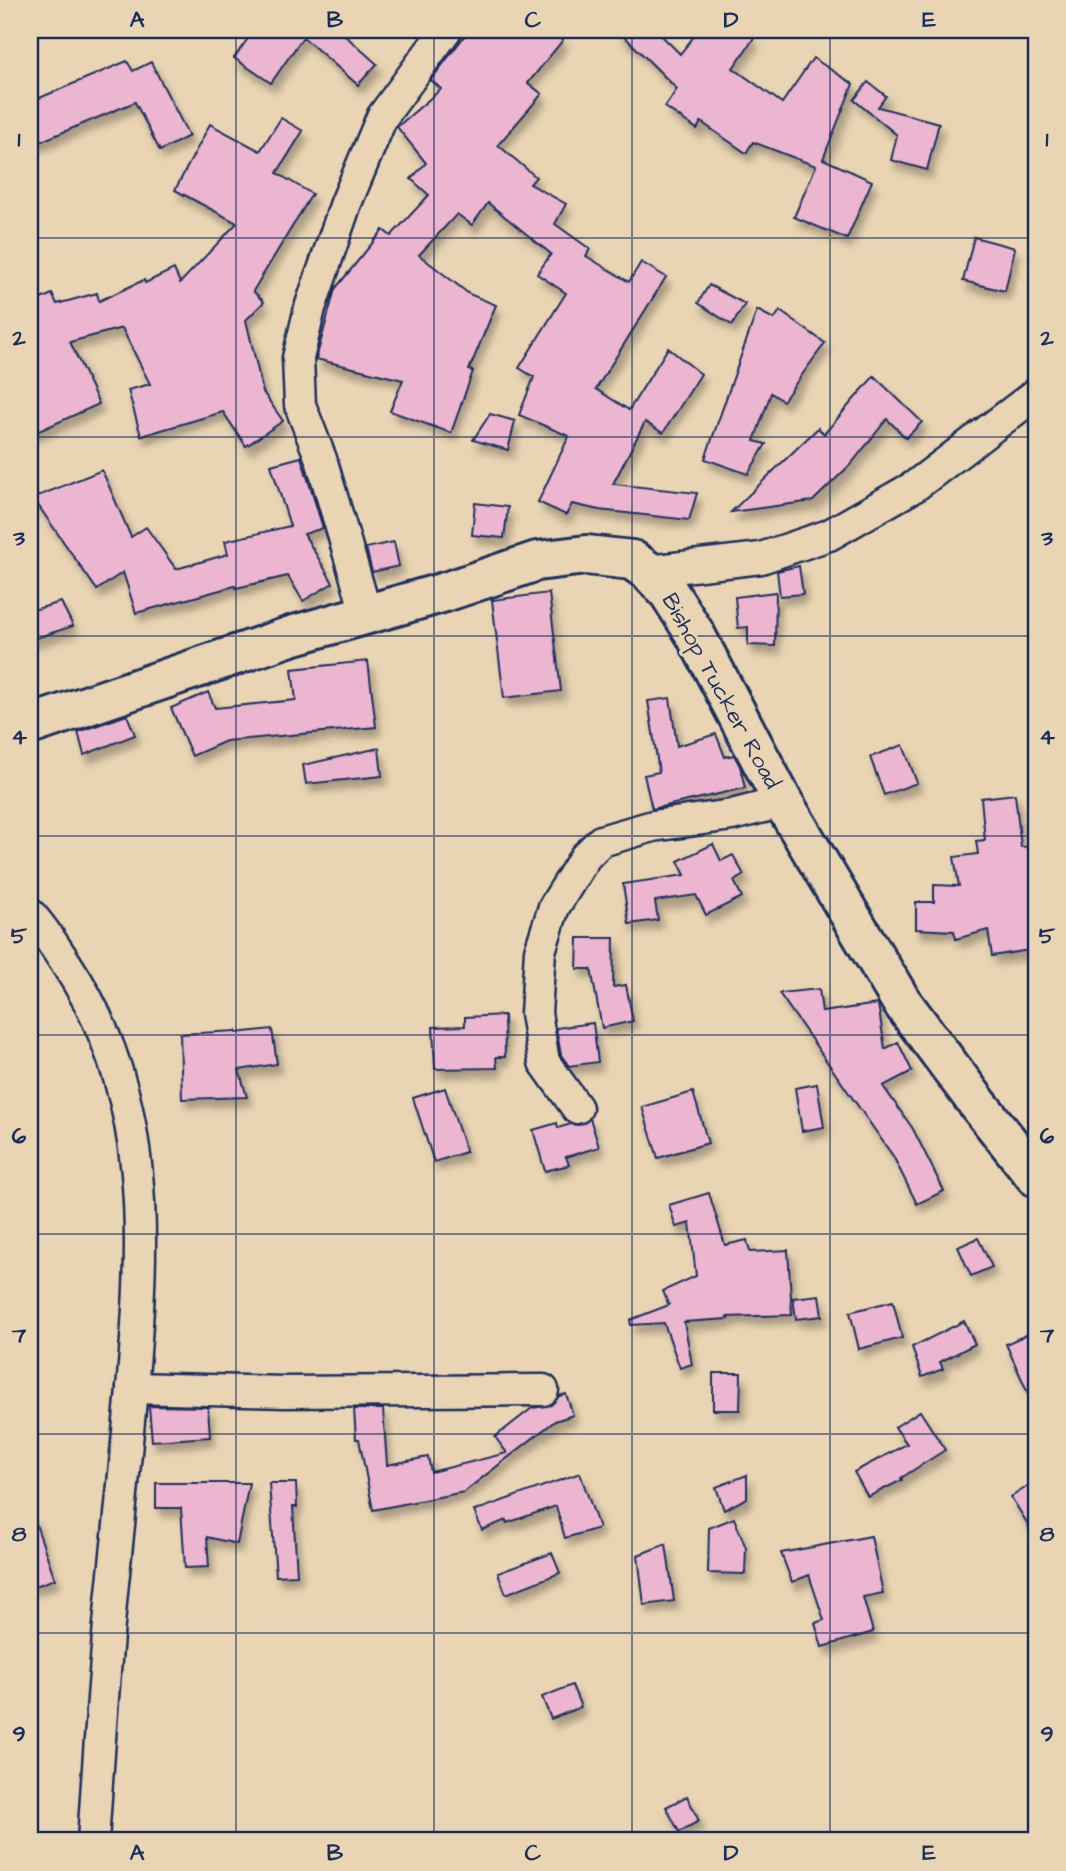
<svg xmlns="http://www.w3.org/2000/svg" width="1066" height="1871" font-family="'Architects Daughter',sans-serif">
  <defs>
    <filter id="shadow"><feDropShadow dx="4.5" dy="8" stdDeviation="3.5" flood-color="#0004"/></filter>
  </defs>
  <rect width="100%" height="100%" fill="#e9d5b3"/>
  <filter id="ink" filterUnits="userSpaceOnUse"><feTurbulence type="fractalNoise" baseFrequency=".0143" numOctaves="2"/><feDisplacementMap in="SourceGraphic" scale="14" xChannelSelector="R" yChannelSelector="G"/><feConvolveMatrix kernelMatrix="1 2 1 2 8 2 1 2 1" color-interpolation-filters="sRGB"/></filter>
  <g filter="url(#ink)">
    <g fill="#ecb6d0" stroke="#1b2f5e" stroke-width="2" filter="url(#shadow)">
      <path d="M 254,30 L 339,30 L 377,64 L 358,85 L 303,37 L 271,83 L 234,58 Z"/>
      <path d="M 469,30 L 551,30 L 563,40 L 528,83 L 542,94 L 498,145 L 536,177 L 530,184 L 566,204 L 555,224 L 590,249 L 586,256 L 629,282 L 641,262 L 666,277 L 596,389 L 629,410 L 668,348 L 701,374 L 663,433 L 645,422 L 613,484 L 697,493 L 689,520 L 599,510 L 572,504 L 566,515 L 538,502 L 569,436 L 519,415 L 534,377 L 519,368 L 566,293 L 537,274 L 551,254 L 488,203 L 472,225 L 457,214 L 419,255 L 469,294 L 496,305 L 469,370 L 473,371 L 451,433 L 390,411 L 403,380 L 316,359 L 335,289 L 383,230 L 391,236 L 429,195 L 411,179 L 426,163 L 397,127 L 441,89 L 431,80 Z"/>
      <path d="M 618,30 L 656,30 L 680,54 L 699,30 L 742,30 L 754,38 L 733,68 L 782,103 L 813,58 L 853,84 L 823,159 L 872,181 L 847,239 L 794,217 L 816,166 L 753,142 L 746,153 L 701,122 L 697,129 L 665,107 L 677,89 Z"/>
      <path d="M 127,61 L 133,71 L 151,62 L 189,136 L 160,151 L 135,102 L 30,146 L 30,102 Z"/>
      <path d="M 868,82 L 886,96 L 878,107 L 939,123 L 927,170 L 891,160 L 897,135 L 854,100 Z"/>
      <path d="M 281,118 L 303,131 L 277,173 L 312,194 L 253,291 L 264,302 L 246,320 L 263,392 L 283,421 L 246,446 L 223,412 L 141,436 L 128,390 L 150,384 L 122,328 L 70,342 L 99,404 L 30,435 L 30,304 L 52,294 L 57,304 L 97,293 L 99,301 L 144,280 L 145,283 L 174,269 L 180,283 L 237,223 L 175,190 L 210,124 L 260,151 Z"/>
      <path d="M 974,237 L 1015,248 L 1005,291 L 963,281 Z"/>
      <path d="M 709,285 L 745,304 L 732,325 L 698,303 Z"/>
      <path d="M 757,310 L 774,319 L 780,311 L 825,343 L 783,401 L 771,393 L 754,441 L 766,444 L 748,474 L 705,459 Z"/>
      <path d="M 874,376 L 922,422 L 906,438 L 887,419 L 852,463 L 813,501 L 731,512 L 818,428 L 824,434 Z"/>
      <path d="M 490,414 L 515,421 L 508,450 L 473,440 Z"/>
      <path d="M 301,457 L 323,528 L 304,534 L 333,583 L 303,601 L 288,576 L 236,588 L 235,586 L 136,613 L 123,572 L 97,590 L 33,498 L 102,470 L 131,537 L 146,527 L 176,569 L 228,554 L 225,541 L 290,526 L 271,465 Z"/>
      <path d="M 475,503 L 508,507 L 504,538 L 472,535 Z"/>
      <path d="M 394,542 L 399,566 L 372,572 L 366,548 Z"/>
      <path d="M 799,566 L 803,594 L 780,596 L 777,571 Z"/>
      <path d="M 776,592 L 775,646 L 748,645 L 748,627 L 738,628 L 735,597 Z"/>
      <path d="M 549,593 L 561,691 L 504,698 L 492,600 Z"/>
      <path d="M 61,602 L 73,626 L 30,640 L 30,611 Z"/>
      <path d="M 368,661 L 376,727 L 226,741 L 192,756 L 171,708 L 208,692 L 215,708 L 296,700 L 292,669 Z"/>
      <path d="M 670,698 L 677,746 L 716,734 L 725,757 L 734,755 L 740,766 L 745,788 L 652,809 L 644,775 L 659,772 L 648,701 Z"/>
      <path d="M 127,715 L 135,735 L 84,755 L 78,732 Z"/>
      <path d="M 903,745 L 917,783 L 884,795 L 870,757 Z"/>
      <path d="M 379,748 L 382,776 L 306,784 L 303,765 Z"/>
      <path d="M 1015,794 L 1021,847 L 1036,846 L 1036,949 L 992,956 L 988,930 L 956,939 L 954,931 L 916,929 L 916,902 L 934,902 L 934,885 L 959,886 L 954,857 L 978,854 L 976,841 L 985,840 L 981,798 Z"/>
      <path d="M 713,844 L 721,861 L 733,855 L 744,875 L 734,881 L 742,897 L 706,915 L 696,895 L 655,901 L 658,920 L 629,924 L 623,884 L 685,875 L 678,861 Z"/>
      <path d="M 578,938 L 614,938 L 613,987 L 626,985 L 633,1021 L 602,1028 L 591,969 L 577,969 Z"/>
      <path d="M 819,989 L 822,1012 L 878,1004 L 885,1049 L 898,1042 L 912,1071 L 883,1086 L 913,1129 L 944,1191 L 917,1204 L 893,1156 L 779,993 Z"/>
      <path d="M 504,1015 L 505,1057 L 496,1057 L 497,1068 L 435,1069 L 433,1027 L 465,1026 L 465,1017 Z"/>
      <path d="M 593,1023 L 598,1062 L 569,1066 L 561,1055 L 556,1028 Z"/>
      <path d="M 272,1029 L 277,1064 L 239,1070 L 247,1097 L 182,1099 L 180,1034 L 236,1031 L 236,1033 Z"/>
      <path d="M 817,1084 L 824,1127 L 802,1131 L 795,1088 Z"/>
      <path d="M 445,1088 L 466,1152 L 434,1162 L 413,1098 Z"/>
      <path d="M 693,1092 L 708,1143 L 658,1158 L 642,1107 Z"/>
      <path d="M 590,1118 L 599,1147 L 566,1157 L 569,1165 L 545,1171 L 533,1130 L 557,1123 L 558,1128 L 571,1124 L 579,1125 Z"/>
      <path d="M 709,1193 L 725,1245 L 747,1240 L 750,1252 L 788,1250 L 792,1315 L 727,1317 L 728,1319 L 684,1322 L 692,1364 L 680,1368 L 664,1323 L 631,1325 L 630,1320 L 669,1305 L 663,1291 L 696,1276 L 690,1223 L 676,1227 L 669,1205 Z"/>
      <path d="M 978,1238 L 992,1267 L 971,1276 L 958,1247 Z"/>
      <path d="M 819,1295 L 822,1316 L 796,1319 L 793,1298 Z"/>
      <path d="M 893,1301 L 902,1338 L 859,1349 L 850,1312 Z"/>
      <path d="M 964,1321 L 975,1344 L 940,1362 L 943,1369 L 922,1377 L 912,1347 Z"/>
      <path d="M 1036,1330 L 1036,1411 L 1006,1344 Z"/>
      <path d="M 713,1373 L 741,1373 L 740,1410 L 713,1410 Z"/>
      <path d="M 566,1394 L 573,1415 L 555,1421 L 464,1492 L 373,1510 L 359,1439 L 356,1439 L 354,1409 L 383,1409 L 387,1465 L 428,1457 L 431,1472 L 507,1453 L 495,1437 L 532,1408 L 551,1405 L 559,1396 Z"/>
      <path d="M 149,1406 L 208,1407 L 210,1437 L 152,1441 Z"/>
      <path d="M 920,1411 L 945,1450 L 901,1478 L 902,1480 L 868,1497 L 854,1472 L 907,1444 L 895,1427 Z"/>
      <path d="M 580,1473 L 599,1528 L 565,1538 L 556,1506 L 507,1523 L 506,1520 L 482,1530 L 474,1511 Z"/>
      <path d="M 747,1475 L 747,1498 L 724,1510 L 716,1487 Z"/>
      <path d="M 1036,1481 L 1036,1537 L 1011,1497 Z"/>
      <path d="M 156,1483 L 249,1483 L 237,1544 L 207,1537 L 209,1567 L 185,1568 L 181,1508 L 156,1508 Z"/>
      <path d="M 269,1483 L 296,1483 L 297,1507 L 293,1507 L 297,1575 L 276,1576 Z"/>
      <path d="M 33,1516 L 55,1579 L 30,1588 L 30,1517 Z"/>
      <path d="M 734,1518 L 746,1548 L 745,1574 L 708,1573 L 709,1528 Z"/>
      <path d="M 871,1536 L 883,1593 L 863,1597 L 873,1632 L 822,1647 L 815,1623 L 824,1620 L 809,1575 L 792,1582 L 781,1553 Z"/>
      <path d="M 666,1544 L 674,1601 L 644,1605 L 638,1555 Z"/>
      <path d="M 552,1553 L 560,1573 L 506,1594 L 498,1573 Z"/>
      <path d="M 572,1685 L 581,1707 L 551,1719 L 542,1697 Z"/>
      <path d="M 687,1796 L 699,1821 L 679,1832 L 666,1807 Z"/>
    </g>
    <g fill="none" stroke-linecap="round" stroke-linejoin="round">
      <defs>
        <g id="minor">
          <path d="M 648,571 L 761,558 L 829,535 L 915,486 L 1036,394"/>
          <path d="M 367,616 L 321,459 L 300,405 L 298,358 L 310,308 L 346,203 L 382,117 L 446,30"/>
          <path d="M 30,914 C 44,929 55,947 67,965 C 153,1095 145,1240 132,1389 C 126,1454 120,1518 113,1583 C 104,1669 99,1755 93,1841"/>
          <path d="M 577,1108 L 544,1062 L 536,1013 L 540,951 L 554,907 L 585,857 L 601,841 L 653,826 L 732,815 L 783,802"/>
          <path d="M 132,1388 L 285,1392 L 543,1390"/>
        </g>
        <path id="secondary" d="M 30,725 L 291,636 L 445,592 L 537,561 L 586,555 L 632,560 L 648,571 L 669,593 L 695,634 L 783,802 L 901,1001 L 978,1104 L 1036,1177"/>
      </defs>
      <use href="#minor" stroke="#1b2f5e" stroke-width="35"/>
      <use href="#secondary" stroke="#1b2f5e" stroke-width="44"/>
      <use href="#minor" stroke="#e9d5b3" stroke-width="30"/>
      <use href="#secondary" stroke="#e9d5b3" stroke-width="38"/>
    </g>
  </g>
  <path fill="none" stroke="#1b2f5e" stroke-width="2" stroke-opacity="0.55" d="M 236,30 L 236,1841M 434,30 L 434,1841M 632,30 L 632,1841M 830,30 L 830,1841M 30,238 L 1036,238M 30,437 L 1036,437M 30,636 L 1036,636M 30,836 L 1036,836M 30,1035 L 1036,1035M 30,1234 L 1036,1234M 30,1434 L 1036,1434M 30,1633 L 1036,1633"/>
  <g text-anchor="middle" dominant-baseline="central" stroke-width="6" stroke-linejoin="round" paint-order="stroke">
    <g font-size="23" fill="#1b2f5e" stroke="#e9d5b3">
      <text transform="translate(721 691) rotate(61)">Bishop Tucker Road</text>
    </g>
  </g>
  <rect width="1066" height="1871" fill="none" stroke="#e9d5b3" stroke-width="77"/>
  <rect x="38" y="38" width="990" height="1794" fill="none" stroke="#1b2f5e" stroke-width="2.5"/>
  <g font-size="23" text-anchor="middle" font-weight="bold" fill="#1b2f5e">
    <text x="137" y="27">A</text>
    <text x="335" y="27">B</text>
    <text x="533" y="27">C</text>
    <text x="731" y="27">D</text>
    <text x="929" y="27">E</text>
    <text x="19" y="146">1</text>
    <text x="1047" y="146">1</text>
    <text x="19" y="345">2</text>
    <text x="1047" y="345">2</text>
    <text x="19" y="545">3</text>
    <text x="1047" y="545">3</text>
    <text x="19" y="744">4</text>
    <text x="1047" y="744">4</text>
    <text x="19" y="943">5</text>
    <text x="1047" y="943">5</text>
    <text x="19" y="1143">6</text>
    <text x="1047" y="1143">6</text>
    <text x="19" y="1342">7</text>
    <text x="1047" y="1342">7</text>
    <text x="19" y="1541">8</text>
    <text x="1047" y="1541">8</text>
    <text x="19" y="1741">9</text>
    <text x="1047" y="1741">9</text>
    <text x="137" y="1860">A</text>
    <text x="335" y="1860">B</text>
    <text x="533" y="1860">C</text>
    <text x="731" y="1860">D</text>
    <text x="929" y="1860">E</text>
  </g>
</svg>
